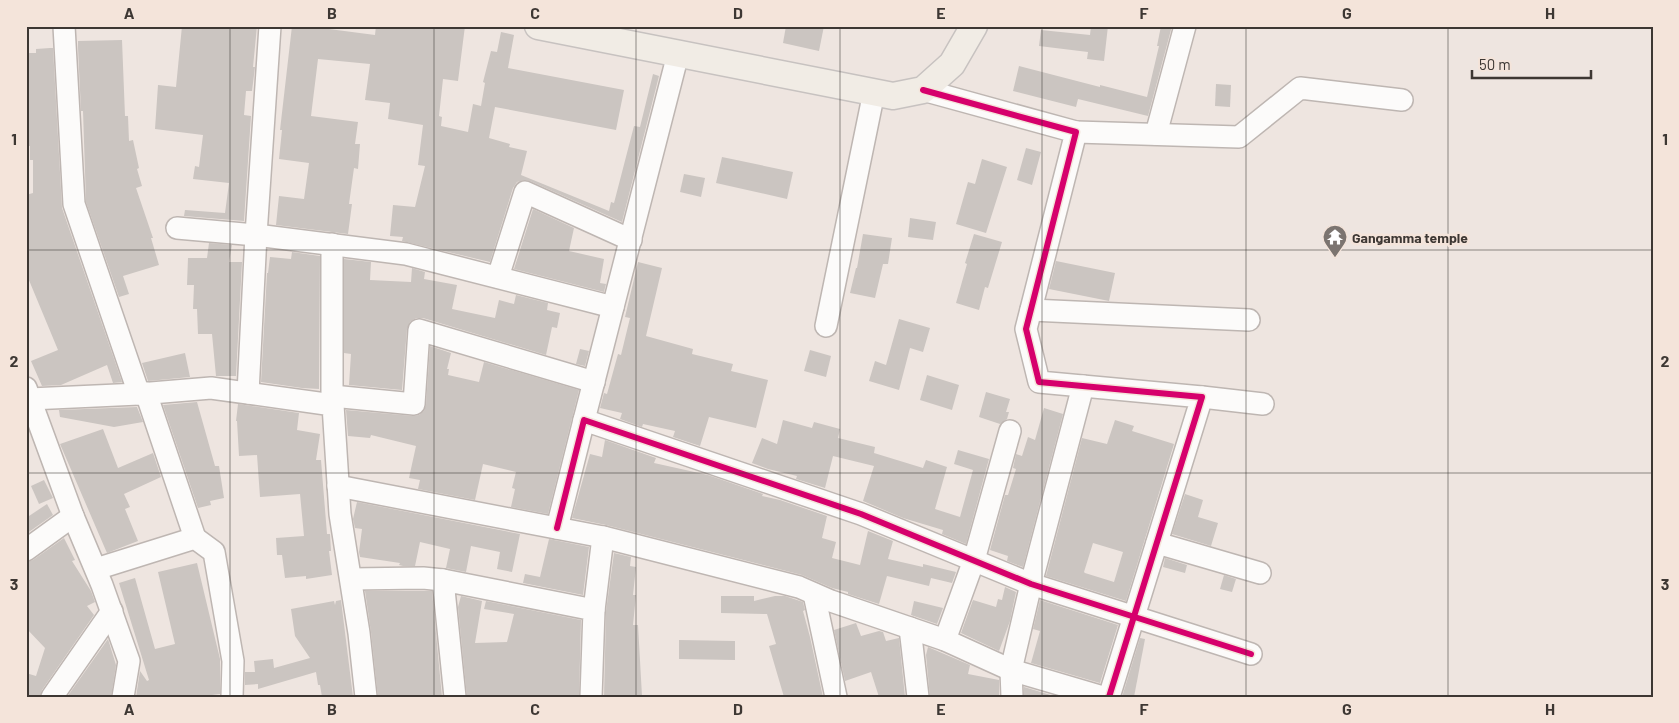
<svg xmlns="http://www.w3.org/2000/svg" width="1679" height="723" font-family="Barlow,sans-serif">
  <rect width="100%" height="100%" fill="#eee5e0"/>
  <g fill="#cbc5c1" fill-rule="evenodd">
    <path d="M 182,26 L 218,29 L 218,26 L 257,26 L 253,67 L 255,67 L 252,91 L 246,91 L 244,115 L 251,116 L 244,221 L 184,216 L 185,210 L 225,213 L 229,183 L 193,179 L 195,166 L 199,167 L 203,135 L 155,129 L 158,85 L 176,87 Z"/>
    <path d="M 292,26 L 306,26 L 375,35 L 376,26 L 465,26 L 458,81 L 443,79 L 439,116 L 442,117 L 441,126 L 468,132 L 473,104 L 481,106 L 485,83 L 483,82 L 491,51 L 497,52 L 501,32 L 514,35 L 508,68 L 624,90 L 616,130 L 495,107 L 489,138 L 510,144 L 509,147 L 527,151 L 521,175 L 609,211 L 611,202 L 614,203 L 634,126 L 640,127 L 653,74 L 659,76 L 622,222 L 530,181 L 524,180 L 517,182 L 513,188 L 490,262 L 402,241 L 403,237 L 390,236 L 393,205 L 415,207 L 425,166 L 418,165 L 423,125 L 388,119 L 390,103 L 365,100 L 370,64 L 318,59 L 311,116 L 358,122 L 355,144 L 360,144 L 358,169 L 354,168 L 349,204 L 352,204 L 348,234 L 276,225 L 279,196 L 304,199 L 309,163 L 279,159 L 282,130 L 280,130 Z"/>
    <path d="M 786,26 L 824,26 L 819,51 L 783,43 Z"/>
    <path d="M 1091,26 L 1108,26 L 1104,61 L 1087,59 L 1088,52 L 1039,46 L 1041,30 L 1090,35 Z"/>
    <path d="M 1161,26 L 1172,26 L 1148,116 L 1078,99 L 1076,107 L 1013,91 L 1019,66 L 1100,87 L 1100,85 L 1147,97 L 1159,46 L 1157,46 Z"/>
    <path d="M 122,40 L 125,116 L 128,116 L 129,141 L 133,140 L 139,168 L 137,169 L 142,186 L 136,188 L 153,238 L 151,238 L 159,265 L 123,276 L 129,294 L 119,297 L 86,202 L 83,111 L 81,111 L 78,48 L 78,41 Z"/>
    <path d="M 50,48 L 53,48 L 62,208 L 122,382 L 113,383 L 107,365 L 61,385 L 42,386 L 31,361 L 58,350 L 26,273 L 26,195 L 33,193 L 33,160 L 30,160 L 30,146 L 26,146 L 28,110 L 26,110 L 26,53 L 36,53 L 36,49 Z"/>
    <path d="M 1216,84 L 1231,85 L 1230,107 L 1215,106 Z"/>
    <path d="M 1026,148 L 1041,152 L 1032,185 L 1017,180 Z"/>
    <path d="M 722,157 L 793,172 L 787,199 L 716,183 Z"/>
    <path d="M 982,159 L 1007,167 L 986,233 L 956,224 L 968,182 L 975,184 Z"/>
    <path d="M 684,174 L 705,178 L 701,197 L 680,192 Z"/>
    <path d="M 533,209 L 574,228 L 569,251 L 604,259 L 600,283 L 606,284 L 604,292 L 514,269 Z"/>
    <path d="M 910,218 L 936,222 L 933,240 L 908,237 Z"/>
    <path d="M 863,234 L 892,238 L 888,264 L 883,264 L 875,298 L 850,293 L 856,268 L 857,268 Z"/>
    <path d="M 974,234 L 1002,242 L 988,288 L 985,287 L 979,310 L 956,303 L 967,264 L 965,263 Z"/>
    <path d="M 209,243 L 232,245 L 229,262 L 242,262 L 236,376 L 216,376 L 212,334 L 198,334 L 197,309 L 193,309 L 194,285 L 187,285 L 188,258 L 207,258 Z"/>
    <path d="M 292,252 L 320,256 L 319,389 L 302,388 L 261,382 L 267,273 L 268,273 L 270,257 L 291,259 Z"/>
    <path d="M 344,259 L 371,262 L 370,280 L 411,282 L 412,268 L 425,272 L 424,279 L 457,285 L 452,309 L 495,318 L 499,300 L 514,304 L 516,295 L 548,303 L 547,310 L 560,313 L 557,328 L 552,327 L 546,355 L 423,318 L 416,318 L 410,322 L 407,329 L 402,390 L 349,385 L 351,354 L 344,353 Z"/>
    <path d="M 1056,261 L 1115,273 L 1109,301 L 1049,289 Z"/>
    <path d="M 638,262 L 662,268 L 646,336 L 693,349 L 692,354 L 733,364 L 731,371 L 768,380 L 756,428 L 709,417 L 700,446 L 673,437 L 675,431 L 643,424 L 642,427 L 620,419 L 622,413 L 600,408 L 604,393 L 607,394 L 618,354 L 621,355 L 630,318 L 625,317 Z"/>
    <path d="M 899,319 L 930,328 L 923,352 L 910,348 L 899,390 L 869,381 L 875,361 L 886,365 Z"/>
    <path d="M 430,346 L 451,353 L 447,369 L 449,369 L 448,375 L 479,382 L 484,362 L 579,390 L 548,514 L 511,507 L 515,489 L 512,488 L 516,472 L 483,464 L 475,500 L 418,489 L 420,480 L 409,478 L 416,446 L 371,435 L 370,438 L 348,436 L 346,410 L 413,416 L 419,415 L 424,411 L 426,405 Z"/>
    <path d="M 580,349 L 589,351 L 585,366 L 576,364 Z"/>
    <path d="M 810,350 L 831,356 L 826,377 L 804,371 Z"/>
    <path d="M 185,353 L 190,377 L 148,381 L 142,363 Z"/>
    <path d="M 927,375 L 959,385 L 952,410 L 920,400 Z"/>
    <path d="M 986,392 L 1010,399 L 1006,412 L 1009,412 L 1007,419 L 1000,424 L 979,417 Z"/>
    <path d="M 197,402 L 215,466 L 219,466 L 224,498 L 210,501 L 211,505 L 198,508 L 163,405 Z"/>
    <path d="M 238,404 L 299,413 L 297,430 L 320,434 L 316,460 L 321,460 L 327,534 L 330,534 L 331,551 L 329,551 L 332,575 L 306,579 L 306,576 L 285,578 L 282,555 L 277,555 L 276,538 L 304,536 L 300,494 L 260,497 L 257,455 L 239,456 L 237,421 L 236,421 Z"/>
    <path d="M 137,407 L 143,422 L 114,427 L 60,417 L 59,410 Z"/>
    <path d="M 1044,408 L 1063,414 L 1023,567 L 1007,561 L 1008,556 L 990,550 L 1005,495 L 1008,495 L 1016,469 L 1013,468 L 1016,454 L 1022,456 L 1028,437 L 1035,440 Z"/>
    <path d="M 783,420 L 812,428 L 814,422 L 840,429 L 838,438 L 875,447 L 874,453 L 923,468 L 926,460 L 947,467 L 935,509 L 960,517 L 973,470 L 954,464 L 958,450 L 989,459 L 966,544 L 942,534 L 943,530 L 903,518 L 863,501 L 874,466 L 833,456 L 825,488 L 796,479 L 797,476 L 768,469 L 752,463 L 762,438 L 777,444 Z"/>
    <path d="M 1115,420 L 1134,426 L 1132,431 L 1174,444 L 1126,601 L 1046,576 L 1082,438 L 1107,444 ZM 1093,543 L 1123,552 L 1114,582 L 1085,573 L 1084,572 Z"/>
    <path d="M 103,429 L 118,468 L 153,453 L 161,477 L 124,494 L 130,507 L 125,509 L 138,541 L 107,553 L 60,444 Z"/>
    <path d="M 605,440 L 656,458 L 654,463 L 708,475 L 763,494 L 762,496 L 780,500 L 827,516 L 822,538 L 836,542 L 832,558 L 860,565 L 868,531 L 893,541 L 888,559 L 923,567 L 923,564 L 956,572 L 952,583 L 931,578 L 929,586 L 887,576 L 879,604 L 848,594 L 848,592 L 832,588 L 802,575 L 606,525 L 572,518 L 590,454 L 602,457 Z"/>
    <path d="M 44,480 L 53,498 L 39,504 L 31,486 Z"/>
    <path d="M 1185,494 L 1203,500 L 1198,517 L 1218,523 L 1211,546 L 1172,534 Z"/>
    <path d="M 357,502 L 520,534 L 512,572 L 497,569 L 500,552 L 471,546 L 466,572 L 446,568 L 450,549 L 420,542 L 415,566 L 403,566 L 399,565 L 400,563 L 360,557 L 359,552 L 362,529 L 355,528 L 353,519 Z"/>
    <path d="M 47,504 L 53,515 L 26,534 L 26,518 Z"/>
    <path d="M 64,538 L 75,560 L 72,561 L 91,591 L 95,602 L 87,606 L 94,615 L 42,690 L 40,697 L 26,697 L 26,673 L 36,676 L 45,648 L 26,628 L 26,562 L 33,560 Z"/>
    <path d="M 549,539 L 589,547 L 583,595 L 523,583 L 525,574 L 540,577 Z"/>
    <path d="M 614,553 L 631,557 L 630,566 L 636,567 L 633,595 L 636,595 L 633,625 L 638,625 L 642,696 L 604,697 L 606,611 Z"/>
    <path d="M 1165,558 L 1187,565 L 1185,573 L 1163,567 Z"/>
    <path d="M 197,563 L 220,659 L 220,694 L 196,697 L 136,697 L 140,671 L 147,681 L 149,680 L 119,583 L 135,578 L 155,649 L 175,644 L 158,572 Z"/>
    <path d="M 1224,575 L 1236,579 L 1232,592 L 1220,589 Z"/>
    <path d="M 1005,587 L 1016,592 L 1010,621 L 999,651 L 961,633 L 973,600 L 996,607 L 998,599 L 1002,600 Z"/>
    <path d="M 365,591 L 432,591 L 442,697 L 378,697 L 371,632 Z"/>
    <path d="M 461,596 L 482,601 L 475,643 L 507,642 L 514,614 L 484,609 L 486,601 L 581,620 L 579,697 L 467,697 L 458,607 Z"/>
    <path d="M 721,596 L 754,596 L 754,601 L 775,596 L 785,596 L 803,602 L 805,610 L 803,611 L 810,637 L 823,697 L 784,697 L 769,646 L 776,644 L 767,614 L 721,613 Z"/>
    <path d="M 341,600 L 353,697 L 322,697 L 320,685 L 318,685 L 316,672 L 258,689 L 258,684 L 245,685 L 245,672 L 255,672 L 254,661 L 273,659 L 274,668 L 310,658 L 295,636 L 291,609 L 334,601 L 335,605 L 336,601 Z"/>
    <path d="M 1040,600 L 1118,625 L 1100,683 L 1031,663 L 1040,631 L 1033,629 Z"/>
    <path d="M 914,601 L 943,608 L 937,624 L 911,615 Z"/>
    <path d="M 856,623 L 861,636 L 879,631 L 883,632 L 886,641 L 899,638 L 905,697 L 879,697 L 871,672 L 845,681 L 834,630 Z"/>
    <path d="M 1140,638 L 1145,639 L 1134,697 L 1122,697 Z"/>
    <path d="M 108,639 L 116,665 L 111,697 L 67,697 Z"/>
    <path d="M 679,640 L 735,641 L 735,660 L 679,659 Z"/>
    <path d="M 928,647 L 970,665 L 968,674 L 999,680 L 999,697 L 930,697 L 926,655 Z"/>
    <path d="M 1024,687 L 1054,696 L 1054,697 L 1024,697 Z"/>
  </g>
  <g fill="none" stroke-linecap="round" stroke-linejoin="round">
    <defs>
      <g id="minor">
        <path d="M 64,26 L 74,204 L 139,394"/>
        <path d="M 923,90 L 1076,132 L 1026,329 L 1039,382 L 1202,397 L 1109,697"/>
        <path d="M 1076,132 L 1239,137 L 1300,88 L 1402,100"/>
        <path d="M 1156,134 L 1185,26"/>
        <path d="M 177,228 L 256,235 L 406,254 L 613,307"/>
        <path d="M 332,244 L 332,396"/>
        <path d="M 498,277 L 525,192 L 631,240"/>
        <path d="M 1031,310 L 1249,320"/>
        <path d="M 826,326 L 874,92"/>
        <path d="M 26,388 L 73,516 L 102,585 L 129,661 L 123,697"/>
        <path d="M 146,393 L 195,538"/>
        <path d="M 248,393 L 256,235 L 270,26"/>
        <path d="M 1202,397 L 1263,404"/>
        <path d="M 30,399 L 139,394 L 211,388 L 333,405 L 340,514 L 359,633 L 366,697"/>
        <path d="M 333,405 L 332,396 L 414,404 L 419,330 L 594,382"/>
        <path d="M 584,420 L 678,54"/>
        <path d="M 338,486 L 603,537 L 799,587 L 831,601 L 945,640 L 1011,670 L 1103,697"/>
        <path d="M 557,528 L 584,420 L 861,514 L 1031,584 L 1251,654"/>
        <path d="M 1157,543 L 1260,573"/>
        <path d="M 26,550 L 73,516"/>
        <path d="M 96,569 L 195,538 L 214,552 L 233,661 L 232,697"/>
        <path d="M 351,579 L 423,578 L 443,580"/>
        <path d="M 814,594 L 836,697"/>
        <path d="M 594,610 L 603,537"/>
        <path d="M 910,628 L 918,697"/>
        <path d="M 945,640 L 974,560 L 1010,431"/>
        <path d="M 52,697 L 112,611"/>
        <path d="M 455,697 L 443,580 L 594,610 L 591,697"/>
        <path d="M 1012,697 L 1011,670 L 1031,584 L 1083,386"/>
      </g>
      <path id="major" d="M 538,26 L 893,96 L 923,90 L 952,64 L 974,26"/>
    </defs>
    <use href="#minor" stroke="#beb6b2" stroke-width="24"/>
    <use href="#major" stroke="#c7c2c0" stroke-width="29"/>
    <use href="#minor" stroke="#fcfbfa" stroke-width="21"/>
    <use href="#major" stroke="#f1ece5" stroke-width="26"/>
    <defs>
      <g id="cycleway">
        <path d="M 923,90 L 1076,132 L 1026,329 L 1039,382 L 1202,397 L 1109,697"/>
        <path d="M 557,528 L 584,420 L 861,514 L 1031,584 L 1251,654"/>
      </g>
    </defs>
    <use href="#cycleway" stroke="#f4e4da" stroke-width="9"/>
    <use href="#cycleway" stroke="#d6006c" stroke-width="6"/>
  </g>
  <path fill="none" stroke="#3d3733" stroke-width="1" stroke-opacity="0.55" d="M 230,26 L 230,697M 434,26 L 434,697M 636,26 L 636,697M 840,26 L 840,697M 1042,26 L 1042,697M 1246,26 L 1246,697M 1448,26 L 1448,697M 26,250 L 1653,250M 26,473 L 1653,473"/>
  <defs>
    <symbol id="temple-pin" viewBox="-11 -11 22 30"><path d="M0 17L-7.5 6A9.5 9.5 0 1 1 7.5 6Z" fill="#7b7470" stroke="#f4e4da"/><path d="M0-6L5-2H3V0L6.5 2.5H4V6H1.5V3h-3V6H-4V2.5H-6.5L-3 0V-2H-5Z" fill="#fff"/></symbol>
  </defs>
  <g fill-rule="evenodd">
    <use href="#temple-pin" x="1321" y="223" width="28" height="38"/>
  </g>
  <g text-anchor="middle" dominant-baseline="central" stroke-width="5" stroke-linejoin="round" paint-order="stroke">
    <g font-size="14" font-weight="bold" fill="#3d3733" stroke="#f4e4da" text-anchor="start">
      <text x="1352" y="237">Gangamma temple</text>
    </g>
  </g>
  <rect width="1679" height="723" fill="none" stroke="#f4e4da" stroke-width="55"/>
  <path d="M1472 70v8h119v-8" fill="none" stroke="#3d3733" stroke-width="2.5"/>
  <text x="1479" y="70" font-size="15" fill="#3d3733" stroke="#f4e4da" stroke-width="4" paint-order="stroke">50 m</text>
  <rect x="28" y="28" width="1624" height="668" fill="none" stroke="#3d3733" stroke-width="2"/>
  <g font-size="16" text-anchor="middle" font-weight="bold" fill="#3d3733">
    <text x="129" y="19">A</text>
    <text x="332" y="19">B</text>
    <text x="535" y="19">C</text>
    <text x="738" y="19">D</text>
    <text x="941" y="19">E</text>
    <text x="1144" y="19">F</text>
    <text x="1347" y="19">G</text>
    <text x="1550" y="19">H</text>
    <text x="14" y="145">1</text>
    <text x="1665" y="145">1</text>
    <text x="14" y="367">2</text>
    <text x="1665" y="367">2</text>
    <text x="14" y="590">3</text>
    <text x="1665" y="590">3</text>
    <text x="129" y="715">A</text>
    <text x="332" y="715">B</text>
    <text x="535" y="715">C</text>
    <text x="738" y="715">D</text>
    <text x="941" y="715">E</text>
    <text x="1144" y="715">F</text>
    <text x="1347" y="715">G</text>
    <text x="1550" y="715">H</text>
  </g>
</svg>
